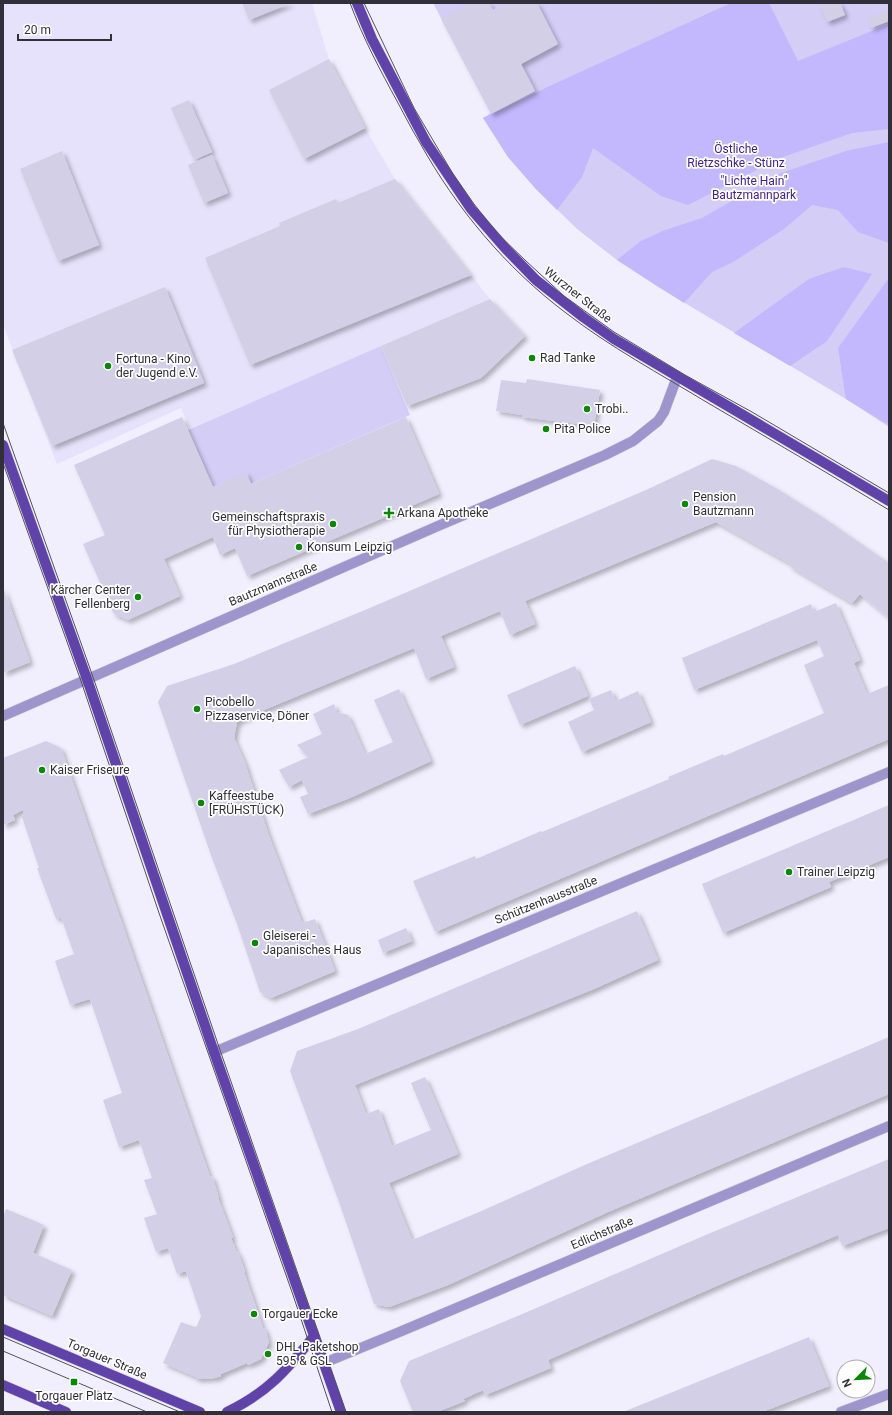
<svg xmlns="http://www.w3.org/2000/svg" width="892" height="1415" font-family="Roboto,sans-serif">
  <defs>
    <filter id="shadow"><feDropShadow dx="3.5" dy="3.5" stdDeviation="2" flood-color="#0004"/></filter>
  </defs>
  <rect width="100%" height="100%" fill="#f1effe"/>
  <path fill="#e6e2fb" d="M 3,3 L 312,3 L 329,59 L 365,128 L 395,179 L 490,299 L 190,429 L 181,408 L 57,464 L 3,325 Z"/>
  <g fill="#d4cdf6">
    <path d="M 433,3 L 889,3 L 889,427 L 846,399 L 658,287 L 617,260 L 577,229 L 535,188 L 508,157 L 483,118 L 491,113 Z"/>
    <path d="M 381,346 L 410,415 L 251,484 L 246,473 L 213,487 L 188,430 Z"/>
  </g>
  <g fill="#c3b7fd">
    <path d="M 731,3 L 769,3 L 798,61 L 889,24 L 889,129 L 852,133 L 780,158 L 688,205 L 661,196 L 593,148 L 582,177 L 557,210 L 535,188 L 508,157 L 483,118 L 554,84 Z"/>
    <path d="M 889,142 L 889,243 L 858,232 L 838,210 L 812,205 L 784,229 L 733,262 L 712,272 L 684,303 L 617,260 L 641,241 L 665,230 L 702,218 L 781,173 L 846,151 Z"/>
    <path d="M 844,267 L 872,274 L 827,341 L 790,366 L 734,333 L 809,279 Z"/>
    <path d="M 889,278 L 889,421 L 887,424 L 846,399 L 838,348 Z"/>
  </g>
  <g fill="#d2cfe7" filter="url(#shadow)">
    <path d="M 242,3 L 291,3 L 249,20 Z"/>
    <path d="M 472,3 L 489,3 L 493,10 L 506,3 L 537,3 L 558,44 L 521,64 L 535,91 L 491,114 L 441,19 Z"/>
    <path d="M 819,3 L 840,3 L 845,15 L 827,22 Z"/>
    <path d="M 889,10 L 889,21 L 871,28 L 868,18 Z"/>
    <path d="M 329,59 L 365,128 L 304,159 L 269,90 Z"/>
    <path d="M 189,100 L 212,152 L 194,160 L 171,108 Z"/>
    <path d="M 62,151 L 99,245 L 58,261 L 20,169 Z"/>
    <path d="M 212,155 L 228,193 L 204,203 L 188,165 Z"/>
    <path d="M 395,179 L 471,275 L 250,365 L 205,258 L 280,226 L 279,223 L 336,199 L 338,203 Z"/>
    <path d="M 165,287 L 204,383 L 52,446 L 12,350 Z"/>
    <path d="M 490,299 L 525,336 L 481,378 L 407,406 L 381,346 Z"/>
    <path d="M 527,379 L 600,390 L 594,426 L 522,417 L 522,415 L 496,411 L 501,380 L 526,383 Z"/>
    <path d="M 182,417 L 213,487 L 246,472 L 251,484 L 406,417 L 439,494 L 247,576 L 235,548 L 220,555 L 213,537 L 164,559 L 180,596 L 128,620 L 114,614 L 83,544 L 105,535 L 74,465 Z"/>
    <path d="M 712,459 L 736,466 L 776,488 L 824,518 L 889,563 L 889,618 L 860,594 L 852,603 L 791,567 L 789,563 L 716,522 L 525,601 L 535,624 L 510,635 L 500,611 L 441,636 L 454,667 L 426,679 L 414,648 L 254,714 L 237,722 L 234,738 L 245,763 L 269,836 L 302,923 L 315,919 L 335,971 L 271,998 L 260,992 L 237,924 L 212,858 L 158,702 L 167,686 L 234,664 L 365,610 L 646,490 Z"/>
    <path d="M 3,587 L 30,662 L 3,673 Z"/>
    <path d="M 836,603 L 860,660 L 854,663 L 867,694 L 889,685 L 889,739 L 435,932 L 413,881 L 475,856 L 476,859 L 541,831 L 542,832 L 669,779 L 668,777 L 723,754 L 724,756 L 824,713 L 804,665 L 824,656 L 817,640 L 694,690 L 682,658 L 811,604 L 814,612 Z"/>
    <path d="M 575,666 L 588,696 L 520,725 L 507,695 Z"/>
    <path d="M 399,689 L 431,761 L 350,798 L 308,814 L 300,797 L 308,794 L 302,780 L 289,787 L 279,770 L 308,757 L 297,745 L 322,734 L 313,714 L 334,704 L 337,712 L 348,715 L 365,754 L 393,742 L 374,700 Z"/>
    <path d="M 611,690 L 616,701 L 638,691 L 651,722 L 582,752 L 568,722 L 594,710 L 589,699 Z"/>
    <path d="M 46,741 L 61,748 L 210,1177 L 212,1176 L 219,1198 L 218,1198 L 233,1238 L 231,1238 L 237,1253 L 238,1252 L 245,1272 L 244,1272 L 263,1328 L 265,1328 L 269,1342 L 261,1359 L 248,1365 L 247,1363 L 221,1374 L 221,1376 L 215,1378 L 196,1379 L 196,1377 L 163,1363 L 181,1322 L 195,1327 L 197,1326 L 201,1316 L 186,1271 L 177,1274 L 168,1248 L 156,1252 L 144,1218 L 157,1214 L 144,1180 L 152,1178 L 139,1140 L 119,1147 L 103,1100 L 122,1093 L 90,999 L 70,1005 L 55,961 L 74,954 L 61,917 L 56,919 L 37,868 L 39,868 L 22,817 L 24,812 L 23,810 L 13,815 L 15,820 L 3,825 L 3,758 Z"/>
    <path d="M 889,805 L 889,857 L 829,882 L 831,887 L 723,933 L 702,884 Z"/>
    <path d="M 637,911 L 658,960 L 594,989 L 355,1085 L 366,1114 L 379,1109 L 392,1146 L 431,1130 L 411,1083 L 425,1077 L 458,1154 L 389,1183 L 412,1240 L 479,1212 L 587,1164 L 889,1037 L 889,1094 L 608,1212 L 448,1285 L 389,1307 L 374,1304 L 339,1202 L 290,1071 L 297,1051 L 358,1029 Z"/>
    <path d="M 406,928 L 412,941 L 383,953 L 378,940 Z"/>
    <path d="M 889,1159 L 889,1228 L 842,1246 L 838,1235 L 728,1281 L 548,1360 L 551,1368 L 485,1395 L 483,1390 L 463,1399 L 465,1401 L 437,1412 L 413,1412 L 400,1381 L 409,1361 L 527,1312 L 708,1234 Z"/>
    <path d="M 6,1209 L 44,1225 L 33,1253 L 72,1270 L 52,1316 L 3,1295 L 3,1217 Z"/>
    <path d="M 809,1337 L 829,1386 L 762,1412 L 623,1412 Z"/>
  </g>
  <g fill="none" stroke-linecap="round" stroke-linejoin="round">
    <defs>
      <g id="minor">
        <path d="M 3,716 L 438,526 L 605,455 L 633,441 L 658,421 L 664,412 L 677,377"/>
        <path d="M 214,1052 L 889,772"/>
        <path d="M 324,1363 L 397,1333 L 889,1126"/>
        <path d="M 841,1412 L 889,1394"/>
      </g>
      <g id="major">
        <path d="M 357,3 L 372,39 L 426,142 L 471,209 L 505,248 L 536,280 L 583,317 L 614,339 L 889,501"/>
        <path d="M 3,445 L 87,679 L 214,1052 L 341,1412"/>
        <path d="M 3,1329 L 200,1412"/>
        <path d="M 3,1385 L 66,1412"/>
        <path d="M 227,1412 C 267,1393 287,1370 314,1336"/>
      </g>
    </defs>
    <use href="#minor" stroke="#ceccdb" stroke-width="11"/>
    <use href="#major" stroke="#ceccdb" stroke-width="11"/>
    <use href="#minor" stroke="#9f95cd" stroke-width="10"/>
    <use href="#major" stroke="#6043a8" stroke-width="10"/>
    <g stroke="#54525d" stroke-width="1">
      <path d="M 350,3 C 363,38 380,70 398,103 C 405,116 412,130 420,143 C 456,208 506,268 566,313 C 610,347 660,374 708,403 C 768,438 829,474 889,510"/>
      <path d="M 364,3 L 414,108 L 453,174 L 474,204 L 498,234 L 526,261 L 564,296 L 614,332 L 685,375 L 752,412 L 889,493"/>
      <path d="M 3,423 L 93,677 L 220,1050 L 346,1412"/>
      <path d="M 3,463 L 81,681 L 159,913 L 293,1295 L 332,1412"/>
      <path d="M 3,1337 L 180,1412"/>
      <path d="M 3,1351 L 147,1412"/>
    </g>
  </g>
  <g fill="#0b8606" stroke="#fff" stroke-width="1.5">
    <circle cx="532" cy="358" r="4"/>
    <circle cx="108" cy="366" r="4"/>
    <circle cx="587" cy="409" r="4"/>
    <circle cx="546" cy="429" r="4"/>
    <circle cx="685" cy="504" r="4"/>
    <path d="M387 507h4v4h4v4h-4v4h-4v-4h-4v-4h4z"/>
    <circle cx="333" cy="524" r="4"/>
    <circle cx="299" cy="547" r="4"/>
    <circle cx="138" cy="597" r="4"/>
    <circle cx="197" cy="709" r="4"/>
    <circle cx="42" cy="770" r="4"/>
    <circle cx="201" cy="803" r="4"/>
    <circle cx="789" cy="872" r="4"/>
    <circle cx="255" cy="943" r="4"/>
    <circle cx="254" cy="1314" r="4"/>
    <circle cx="268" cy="1354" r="4"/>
    <rect x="70" y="1378" width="8" height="8" rx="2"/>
  </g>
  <g text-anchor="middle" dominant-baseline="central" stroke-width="3.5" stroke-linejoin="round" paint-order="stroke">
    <g font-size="12" fill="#442485" stroke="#fff">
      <text x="736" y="149">Östliche<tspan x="736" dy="14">Rietzschke - Stünz</tspan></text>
      <text x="754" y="181">"Lichte Hain"<tspan x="754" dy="14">Bautzmannpark</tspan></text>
    </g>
    <g font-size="12" fill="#312f39" stroke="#fff">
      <text transform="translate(578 295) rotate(38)">Wurzner Straße</text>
      <text transform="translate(273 584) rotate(-23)">Bautzmannstraße</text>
      <text transform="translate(546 900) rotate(-22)">Schützenhausstraße</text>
      <text transform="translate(602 1233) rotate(-23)">Edlichstraße</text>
      <text transform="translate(107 1359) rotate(23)">Torgauer Straße</text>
    </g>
    <g font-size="12" fill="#312f39" stroke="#fff" text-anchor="start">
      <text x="540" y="358">Rad Tanke</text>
      <text x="116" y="359">Fortuna - Kino<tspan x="116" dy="14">der Jugend e.V.</tspan></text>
      <text x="595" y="409">Trobi..</text>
      <text x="554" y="429">Pita Police</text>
      <text x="693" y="497">Pension<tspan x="693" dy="14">Bautzmann</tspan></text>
      <text x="397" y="513">Arkana Apotheke</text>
      <text x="325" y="517" text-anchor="end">Gemeinschaftspraxis<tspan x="325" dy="14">für Physiotherapie</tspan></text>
      <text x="307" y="547">Konsum Leipzig</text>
      <text x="130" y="590" text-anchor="end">Kärcher Center<tspan x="130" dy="14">Fellenberg</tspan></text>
      <text x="205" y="702">Picobello<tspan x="205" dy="14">Pizzaservice, Döner</tspan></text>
      <text x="50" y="770">Kaiser Friseure</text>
      <text x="209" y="796">Kaffeestube<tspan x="209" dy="14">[FRÜHSTÜCK)</tspan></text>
      <text x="797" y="872">Trainer Leipzig</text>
      <text x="263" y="936">Gleiserei -<tspan x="263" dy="14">Japanisches Haus</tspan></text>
      <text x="262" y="1314">Torgauer Ecke</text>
      <text x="276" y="1347">DHL Paketshop<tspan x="276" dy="14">595 &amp; GSL</tspan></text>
      <text x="74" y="1396" text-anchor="middle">Torgauer Platz</text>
    </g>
  </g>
  <rect width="892" height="1415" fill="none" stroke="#312f39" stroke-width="8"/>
  <g transform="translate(856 1379) rotate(246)"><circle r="19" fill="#ffffff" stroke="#adacb0"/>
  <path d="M0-3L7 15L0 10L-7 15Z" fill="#0b8606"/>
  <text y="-6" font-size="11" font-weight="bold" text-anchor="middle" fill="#312f39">N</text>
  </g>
  <path d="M18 34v6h93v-6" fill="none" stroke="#312f39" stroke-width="2"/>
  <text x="24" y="34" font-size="12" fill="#312f39" stroke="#ffffff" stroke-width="3" paint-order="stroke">20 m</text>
</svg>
